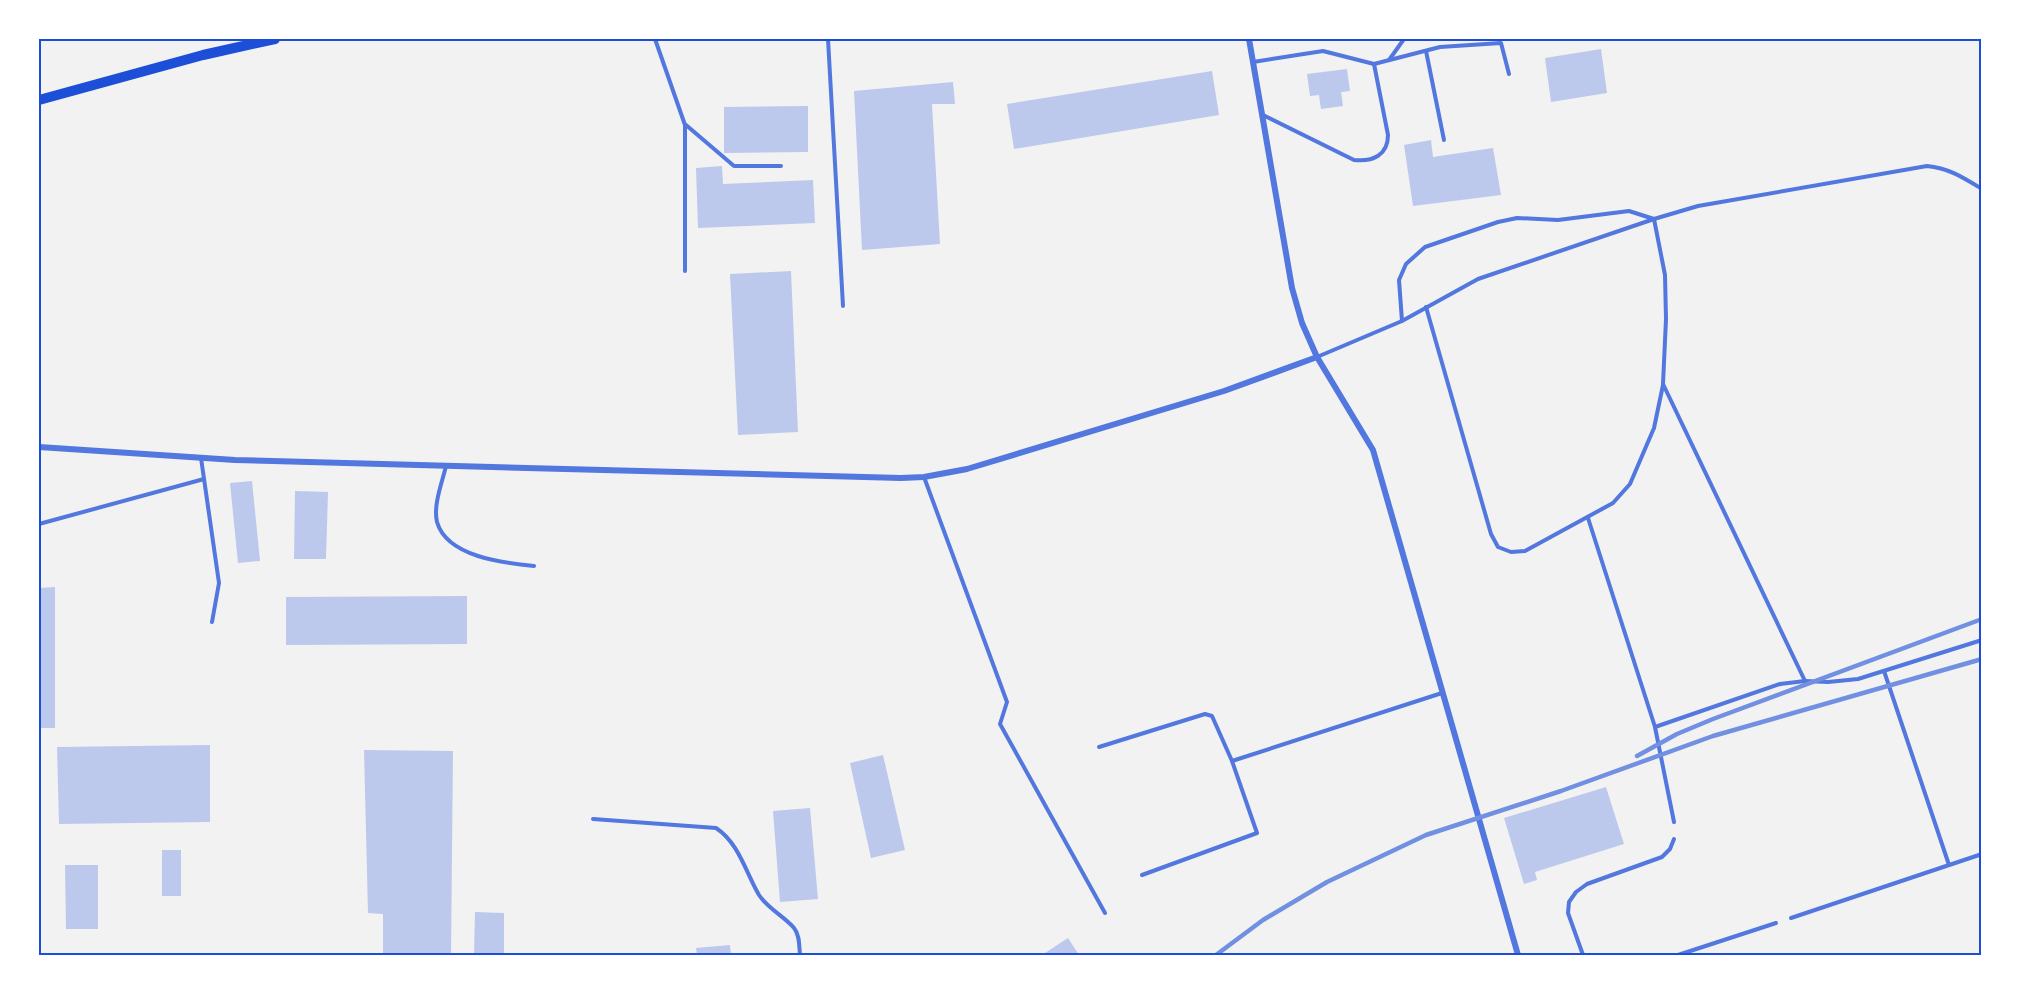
<svg xmlns="http://www.w3.org/2000/svg" width="2021" height="994" font-family="'Noto Sans',sans-serif">
  <rect width="100%" height="100%" fill="#f2f2f2"/>
  <g fill="#bdc9ec">
    <path d="M 1601,49 L 1607,93 L 1551,102 L 1545,58 Z"/>
    <path d="M 1347,69 L 1350,91 L 1341,92 L 1343,106 L 1321,109 L 1319,95 L 1310,96 L 1307,74 Z"/>
    <path d="M 1212,71 L 1219,115 L 1014,149 L 1007,104 Z"/>
    <path d="M 953,82 L 955,104 L 932,104 L 940,244 L 862,250 L 854,91 Z"/>
    <path d="M 808,106 L 808,152 L 724,153 L 724,107 Z"/>
    <path d="M 1431,140 L 1433,157 L 1493,148 L 1501,195 L 1413,206 L 1404,145 Z"/>
    <path d="M 722,166 L 723,184 L 813,180 L 815,223 L 698,228 L 696,168 Z"/>
    <path d="M 791,271 L 798,432 L 738,435 L 730,274 Z"/>
    <path d="M 252,481 L 260,561 L 238,563 L 230,483 Z"/>
    <path d="M 295,491 L 328,492 L 326,559 L 294,559 Z"/>
    <path d="M 55,587 L 55,728 L 39,728 L 39,588 Z"/>
    <path d="M 467,596 L 467,644 L 286,645 L 286,597 Z"/>
    <path d="M 210,745 L 210,822 L 59,824 L 57,747 Z"/>
    <path d="M 364,750 L 453,751 L 451,955 L 383,955 L 383,914 L 368,913 Z"/>
    <path d="M 883,755 L 905,850 L 871,858 L 850,763 Z"/>
    <path d="M 1606,787 L 1624,844 L 1535,872 L 1537,880 L 1524,884 L 1504,818 Z"/>
    <path d="M 810,808 L 818,899 L 780,902 L 773,811 Z"/>
    <rect x="162" y="850" width="19" height="46"/>
    <path d="M 65,865 L 98,865 L 98,929 L 66,929 Z"/>
    <path d="M 475,912 L 504,913 L 504,955 L 474,955 Z"/>
    <path d="M 1068,938 L 1079,955 L 1042,955 Z"/>
    <path d="M 730,945 L 731,955 L 697,955 L 696,948 Z"/>
  </g>
  <g fill="none" stroke-linecap="round" stroke-linejoin="round">
    <g stroke="#5277de" stroke-width="4">
      <path d="M 655,39 L 685,125 L 685,271"/>
      <path d="M 828,39 L 843,306"/>
      <path d="M 1426,51 L 1444,140"/>
      <path d="M 1389,60 L 1404,39"/>
      <path d="M 1253,62 L 1323,51 L 1374,64 L 1440,47 L 1501,43 L 1509,74"/>
      <path d="M 1263,115 L 1354,160 C 1373,162 1388,155 1388,135 L 1374,64"/>
      <path d="M 686,125 L 734,166 L 781,166"/>
      <path d="M 1426,307 L 1491,534 L 1498,547 L 1511,552 L 1525,551 L 1613,503 L 1630,484 L 1654,428 L 1663,385"/>
      <path d="M 1402,321 L 1399,280 L 1406,264 L 1425,247 L 1498,222 L 1517,218 L 1558,220 L 1629,211 L 1654,219 L 1665,275 L 1666,319 L 1663,384 L 1805,681"/>
      <path d="M 1317,357 L 1402,321 L 1478,279 L 1654,219 L 1698,206 L 1927,166 C 1949,168 1964,178 1982,189"/>
      <path d="M 201,458 L 219,583 L 212,622"/>
      <path d="M 446,466 C 442,483 433,505 437,522 C 447,557 504,563 534,566"/>
      <path d="M 924,477 L 1007,702 L 1000,724 L 1105,913"/>
      <path d="M 1588,518 L 1655,727 L 1674,822"/>
      <path d="M 39,524 L 204,479"/>
      <path d="M 1884,671 L 1949,865"/>
      <path d="M 1655,727 L 1780,684 L 1805,681 L 1828,682 L 1858,679 L 1982,640"/>
      <path d="M 1099,747 L 1205,714 L 1212,716 L 1232,761 L 1257,833 L 1142,875"/>
      <path d="M 1232,761 L 1442,693"/>
      <path d="M 593,819 L 716,828 C 739,843 746,873 759,895 C 768,909 784,916 794,928 C 800,935 799,946 800,955"/>
      <path d="M 1791,918 L 1982,854"/>
      <path d="M 1583,955 L 1568,913 L 1569,902 L 1576,892 L 1587,884 L 1662,857 L 1670,849 L 1674,839"/>
      <path d="M 1678,955 L 1776,923"/>
    </g>
    <g stroke="#5277de" stroke-width="6">
      <path d="M 1249,39 L 1292,288 L 1302,323 L 1317,357 L 1373,450 L 1518,955"/>
      <path d="M 39,447 L 235,460 L 901,478 L 924,477 L 967,469 L 1224,391 L 1317,357"/>
    </g>
    <path stroke="#1d4ed8" stroke-width="10" d="M 39,100 L 203,55 L 275,39"/>
    <g stroke="#7290e2" stroke-width="4.5">
      <path d="M 1637,756 L 1677,734 L 1713,719 L 1982,619"/>
      <path d="M 1216,955 L 1263,920 L 1327,882 L 1426,835 L 1561,791 L 1713,736 L 1982,659"/>
    </g>
  </g>
  <rect width="2021" height="994" fill="none" stroke="#ffffff" stroke-width="81"/>
  <rect x="40" y="40" width="1940" height="914" fill="none" stroke="#1d4ed8" stroke-width="2"/>
</svg>
